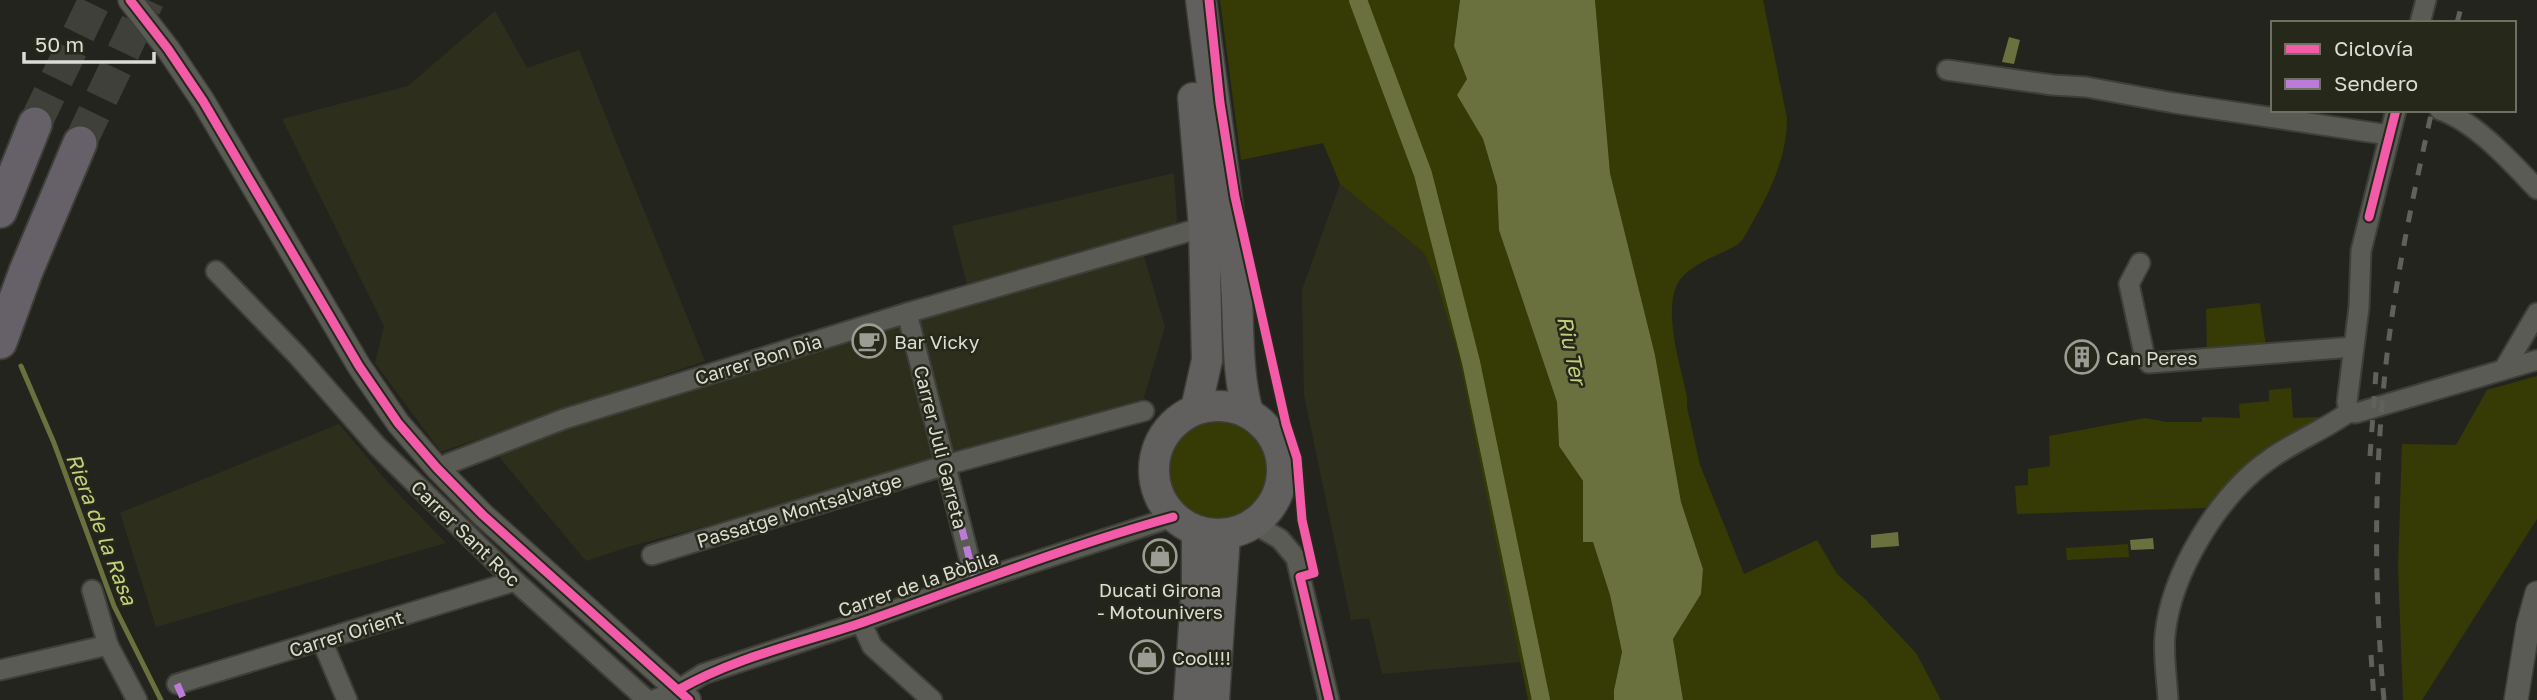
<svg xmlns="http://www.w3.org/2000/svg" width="2537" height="700" font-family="'Golos Text',sans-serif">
  <rect width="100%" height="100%" fill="#24241e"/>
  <g fill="#2d2f1c">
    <path d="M 495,11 L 527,68 L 579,50 L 705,361 L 441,452 L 375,363 L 384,326 L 282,119 L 408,86 Z"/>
    <path d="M 1174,173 L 1177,220 L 1174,228 L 967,284 L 952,226 Z"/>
    <path d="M 1340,184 L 1424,253 L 1435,277 L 1458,354 L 1521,662 L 1382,674 L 1369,618 L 1351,620 L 1304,395 L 1302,290 Z"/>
    <path d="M 1143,253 L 1165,327 L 1142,404 L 783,506 L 631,546 L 586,561 L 495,452 L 570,423 Z"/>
    <path d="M 339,424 L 389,484 L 446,543 L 156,627 L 120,513 Z"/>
  </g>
  <g fill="#363a04">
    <path d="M 1220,0 L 1460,0 L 1454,46 L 1467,79 L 1457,95 L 1483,139 L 1497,186 L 1500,230 L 1557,402 L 1559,446 L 1583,481 L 1583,541 L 1593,541 L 1610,595 L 1622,652 L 1614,690 L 1614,700 L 1528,700 L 1458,354 L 1435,277 L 1424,253 L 1340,184 L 1323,143 L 1241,160 Z"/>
    <path d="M 1595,0 L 1763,0 L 1787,118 C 1787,163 1765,201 1743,239 L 1737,245 C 1721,254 1697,262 1684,275 C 1658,300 1681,366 1687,397 L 1687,407 L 1700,465 L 1744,574 L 1817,540 L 1837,574 L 1866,600 L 1916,653 L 1941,700 L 1683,700 L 1673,639 L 1701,594 L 1703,569 L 1681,502 L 1655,355 L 1610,173 Z"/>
    <path d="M 2260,303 L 2266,347 L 2207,352 L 2206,309 Z"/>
    <path d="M 2537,376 L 2537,519 L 2422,700 L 2403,700 L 2398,568 L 2402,444 L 2456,445 L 2487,390 Z"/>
    <path d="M 2291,388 L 2293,418 L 2320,417 L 2320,422 L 2287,436 L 2267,450 L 2205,508 L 2017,514 L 2015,486 L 2028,485 L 2028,469 L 2050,466 L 2049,436 L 2145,418 L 2167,422 L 2202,422 L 2202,417 L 2240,418 L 2239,404 L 2269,401 L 2269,390 Z"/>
    <circle cx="1217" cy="470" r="49"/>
    <path d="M 2128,544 L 2129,557 L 2067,560 L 2066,548 Z"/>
  </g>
  <g fill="#6b713e">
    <path d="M 1460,0 L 1595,0 L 1610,173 L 1655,355 L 1681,502 L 1703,569 L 1701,594 L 1673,639 L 1683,700 L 1614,700 L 1614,690 L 1622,652 L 1610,595 L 1593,542 L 1583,542 L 1583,481 L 1559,446 L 1557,402 L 1499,230 L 1497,186 L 1483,139 L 1457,95 L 1467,79 L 1454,46 Z"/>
    <path d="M 2009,37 L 2020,40 L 2014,64 L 2002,62 Z"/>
    <path d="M 1898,532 L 1899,546 L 1871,548 L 1871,535 Z"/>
    <path d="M 2153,538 L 2154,549 L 2131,550 L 2130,540 Z"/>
  </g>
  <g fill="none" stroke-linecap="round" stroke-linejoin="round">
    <path stroke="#6b713e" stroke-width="5" d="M 21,366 L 54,443 L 114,606 L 161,700"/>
    <path stroke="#6b713e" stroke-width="18" d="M 1358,0 L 1423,174 L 1471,362 L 1541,700"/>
    <g stroke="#3f4039" stroke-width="33" stroke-dasharray="33 17" stroke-linecap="butt">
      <path d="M 35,124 L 95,0"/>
      <path d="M 80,143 L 148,0"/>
    </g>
    <defs>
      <g id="minor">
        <path d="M 2420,23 L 2426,0"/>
        <path d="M 1947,70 L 2053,85 L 2086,87 L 2174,103 L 2389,135"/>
        <path d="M 2440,110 C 2476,122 2511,162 2537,189"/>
        <path d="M 2140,263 L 2129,284 L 2145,358 L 2149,363 L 2353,347"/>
        <path d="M 216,271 L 297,355 L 377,446 L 515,581 L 647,700"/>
        <path d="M 907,313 L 975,581"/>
        <path d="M 2504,369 L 2537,313"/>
        <path d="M 2349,412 L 2347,402 L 2359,307 L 2361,251 L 2396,110"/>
        <path d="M 437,468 L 564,419 L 907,313 L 1204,227"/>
        <path d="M 1254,524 L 1280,539 L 1296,558 L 1329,700"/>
        <path d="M 652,555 L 946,465 L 1144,411"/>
        <path d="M 92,590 L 108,645 L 137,700"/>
        <path d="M 861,622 L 872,646 L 932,700"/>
        <path d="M 322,641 L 347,700"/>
        <path d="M 0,670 L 108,645"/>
        <path d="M 177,684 L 515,581"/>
        <path d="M 654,700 L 678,690 L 703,674 L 861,622 L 975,581 L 1173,517"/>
        <path d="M 2168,700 C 2167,679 2163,656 2165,635 C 2171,573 2219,494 2270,459 C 2295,441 2324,430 2349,412 L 2356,413 L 2537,360"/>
      </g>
      <g id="tertiary">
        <path d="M 130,0 L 168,49 L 203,101 L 359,366 L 398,423 L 437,468 L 483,515 L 689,700"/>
        <path d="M 2516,700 L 2528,626 L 2537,593"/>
      </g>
      <g id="primary">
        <path d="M 1201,0 C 1212,90 1226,180 1235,270 C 1240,318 1235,366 1248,413"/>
        <path d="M 1193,98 L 1204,227 L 1207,360 L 1196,409"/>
        <circle cx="1218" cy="470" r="64"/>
        <path d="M 1189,700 L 1197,582 L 1197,532"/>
        <path d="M 1214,700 L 1225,535"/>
      </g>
      <g id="motorway">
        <path d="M 0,211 L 35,124"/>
        <path d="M 0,342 L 26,271 L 80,143"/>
      </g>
    </defs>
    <use href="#minor" stroke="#3e3f39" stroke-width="23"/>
    <use href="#tertiary" stroke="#3e3f39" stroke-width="26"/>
    <use href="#primary" stroke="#3e3f39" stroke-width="33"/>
    <use href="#motorway" stroke="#3e3f39" stroke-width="37"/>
    <use href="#minor" stroke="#5a5b55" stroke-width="19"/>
    <use href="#tertiary" stroke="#5a5b55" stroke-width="23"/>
    <use href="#primary" stroke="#61605f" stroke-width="30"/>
    <use href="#motorway" stroke="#666068" stroke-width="33"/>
    <g stroke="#60615d" stroke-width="5" stroke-dasharray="12 12" stroke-linecap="butt">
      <path d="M 2457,23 L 2463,0"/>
      <path d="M 2370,456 L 2376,372"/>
      <path d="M 2371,655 L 2374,700"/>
      <path d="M 2384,700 C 2372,569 2374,433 2394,303 C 2404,238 2418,174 2432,110"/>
    </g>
    <g stroke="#bd7bd9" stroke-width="7" stroke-dasharray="14 7" stroke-linecap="butt">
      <path d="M 946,465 L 975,581"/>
      <path d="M 177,684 L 184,700"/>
    </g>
    <defs>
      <g id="cycleway">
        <path d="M 130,0 L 168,49 L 203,101 L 359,366 L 398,423 L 437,468 L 483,515 L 689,700"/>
        <path d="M 1209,0 L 1220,103 L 1235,197 L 1286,424 L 1297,458 L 1302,520 L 1314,573 L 1300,577 L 1329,700"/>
        <path d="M 2369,217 L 2396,110"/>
        <path d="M 678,690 C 735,657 802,643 864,622 C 966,586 1068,546 1173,517"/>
      </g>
    </defs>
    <use href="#cycleway" stroke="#26281a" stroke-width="13"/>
    <use href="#cycleway" stroke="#f35aa7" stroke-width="9"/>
  </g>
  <defs>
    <symbol id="cafe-ring" viewBox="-11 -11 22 22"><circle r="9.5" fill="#26281a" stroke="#9b9c94" stroke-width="1.5"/><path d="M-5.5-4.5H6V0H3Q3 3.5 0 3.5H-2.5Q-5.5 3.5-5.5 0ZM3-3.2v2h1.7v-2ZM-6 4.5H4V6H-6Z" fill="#9b9c94"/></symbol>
    <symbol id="building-ring" viewBox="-11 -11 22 22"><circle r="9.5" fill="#26281a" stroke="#9b9c94" stroke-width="1.5"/><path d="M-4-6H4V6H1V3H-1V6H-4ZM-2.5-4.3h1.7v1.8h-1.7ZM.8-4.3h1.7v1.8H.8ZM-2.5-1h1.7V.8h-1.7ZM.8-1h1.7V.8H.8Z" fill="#9b9c94"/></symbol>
    <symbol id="shop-ring" viewBox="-11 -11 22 22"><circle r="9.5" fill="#26281a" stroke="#9b9c94" stroke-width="1.5"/><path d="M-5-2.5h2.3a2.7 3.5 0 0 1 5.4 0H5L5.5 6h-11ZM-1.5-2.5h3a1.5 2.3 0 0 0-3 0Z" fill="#9b9c94"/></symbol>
  </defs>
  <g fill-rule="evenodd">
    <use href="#cafe-ring" x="850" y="322" width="38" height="38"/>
    <use href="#building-ring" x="2063" y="338" width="38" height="38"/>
    <use href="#shop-ring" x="1141" y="537" width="38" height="38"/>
    <use href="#shop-ring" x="1128" y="638" width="38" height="38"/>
  </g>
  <g text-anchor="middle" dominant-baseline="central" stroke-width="5" stroke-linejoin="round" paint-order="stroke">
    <g font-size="19" fill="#dbddd4" stroke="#26281a" text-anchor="start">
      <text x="894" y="341">Bar Vicky</text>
      <text x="2106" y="357">Can Peres</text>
      <text x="1160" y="589" text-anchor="middle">Ducati Girona<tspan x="1160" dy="22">- Motounivers</tspan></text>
      <text x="1172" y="657">Cool!!!</text>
    </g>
    <g font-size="19" fill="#dbddd4" stroke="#26281a">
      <text transform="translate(758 359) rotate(-17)">Carrer Bon Dia</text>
      <text transform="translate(941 447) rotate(76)">Carrer Juli Garreta</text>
      <text transform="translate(799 510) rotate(-17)">Passatge Montsalvatge</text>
      <text transform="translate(466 533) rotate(44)">Carrer Sant Roc</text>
      <text transform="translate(918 583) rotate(-19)">Carrer de la Bòbila</text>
      <text transform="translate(346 633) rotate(-17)">Carrer Orient</text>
    </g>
    <g font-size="21" font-style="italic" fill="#c4cf7b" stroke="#26281a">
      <text transform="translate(1572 350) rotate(78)">Riu Ter</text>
      <text transform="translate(102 529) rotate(69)">Riera de la Rasa</text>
    </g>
  </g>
  <rect x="2271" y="21" width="245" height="91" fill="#26281a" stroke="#6e7064" stroke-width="2"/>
  <rect x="2285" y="44" width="35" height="10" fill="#f35aa7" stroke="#6e7064" stroke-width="2"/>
  <text x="2334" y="56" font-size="21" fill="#dbddd4">Ciclovía</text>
  <rect x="2285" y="79" width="35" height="10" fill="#bd7bd9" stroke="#6e7064" stroke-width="2"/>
  <text x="2334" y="91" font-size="21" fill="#dbddd4">Sendero</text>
  <path d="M24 52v10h130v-10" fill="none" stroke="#dbddd4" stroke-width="3.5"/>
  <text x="35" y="52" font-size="21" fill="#dbddd4" stroke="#26281a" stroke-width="5" paint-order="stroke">50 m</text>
</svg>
